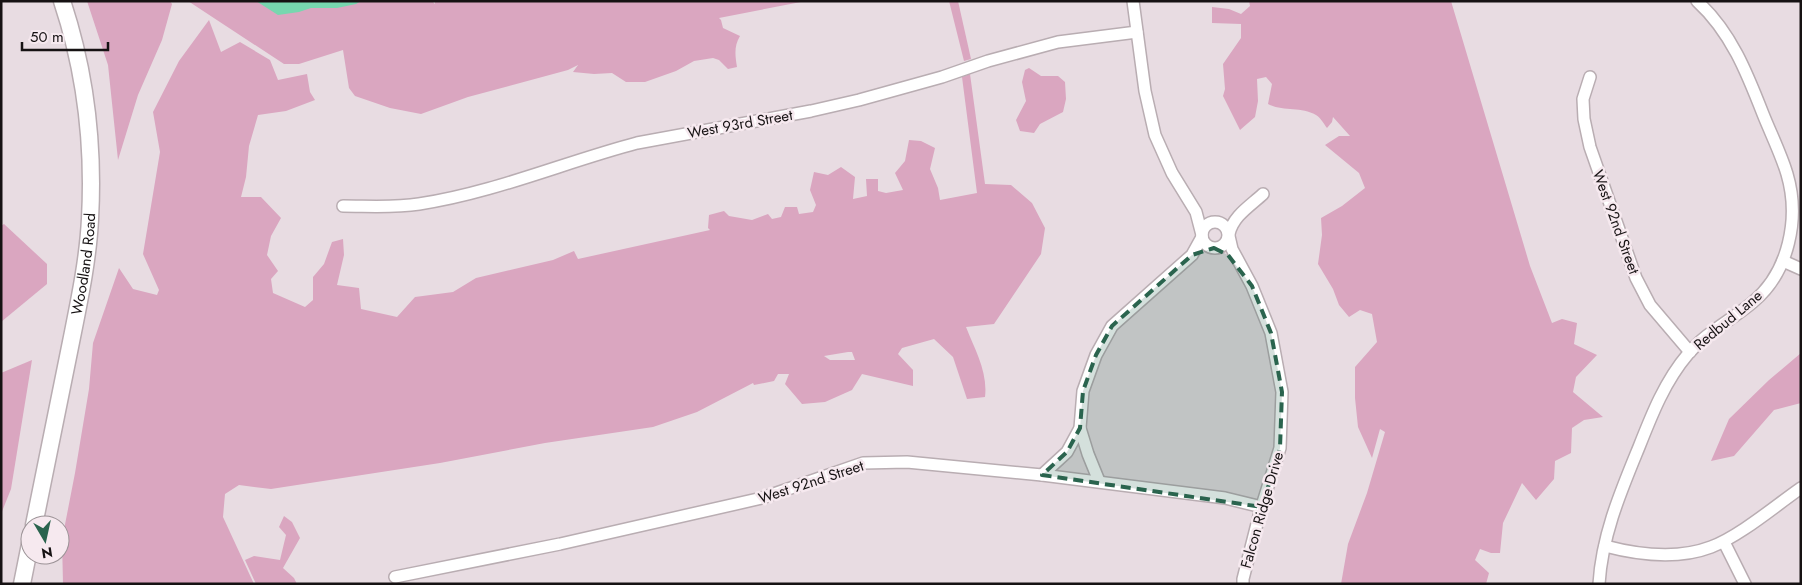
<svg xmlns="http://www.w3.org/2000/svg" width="1802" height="585" font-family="Jost,sans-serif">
  <rect width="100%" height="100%" fill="#e8dce2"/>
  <g fill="#daa6c0" fill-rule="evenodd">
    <path d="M 87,1 L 170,1 L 172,4 L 162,40 L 138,95 L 118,160 L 108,65 Z"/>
    <path d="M 188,1 L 432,1 L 435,4 L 435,1 L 806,1 L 719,18 L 721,20 L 723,28 L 740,36 C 734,46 735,55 737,67 L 728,69 L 719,60 L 713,58 L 694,61 L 676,71 L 645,82 L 626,82 L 612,73 L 594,74 L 573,72 L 578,65 L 568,70 L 468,97 L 421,114 L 390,108 L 355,96 L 349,88 L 343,50 L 299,64 L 284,64 Z"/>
    <path d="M 949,1 L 958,1 L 971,59 L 964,61 Z"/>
    <path d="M 1249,1 L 1451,1 L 1530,266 L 1552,323 L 1562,319 L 1577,323 L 1574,344 L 1597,355 L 1576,377 L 1573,392 L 1603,417 L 1584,420 L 1572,428 L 1571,453 L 1555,461 L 1554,479 L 1536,500 L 1522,483 L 1503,523 L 1500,553 L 1491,553 L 1480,549 L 1475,560 L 1489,573 L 1486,584 L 1341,584 L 1348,544 L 1367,493 L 1385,432 L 1380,429 L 1372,458 L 1358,427 L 1355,398 L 1355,367 L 1377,342 L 1372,314 L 1360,310 L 1349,317 L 1339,305 L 1333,289 L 1318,264 L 1322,235 L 1321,218 L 1342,206 L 1365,188 L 1359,173 L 1325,145 L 1339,136 L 1350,136 L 1333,117 L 1332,122 L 1327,128 C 1324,124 1321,118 1316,115 C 1301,106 1283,112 1268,104 L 1272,84 L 1266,77 L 1257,79 L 1258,101 L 1255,117 L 1240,130 L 1223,96 L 1225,89 L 1223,64 L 1241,38 L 1241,24 L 1212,23 L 1212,7 L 1229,9 L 1241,14 L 1250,6 Z"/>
    <path d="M 209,20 L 221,52 L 240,42 L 270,60 L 278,80 L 307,74 L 310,92 L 315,100 L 286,111 L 258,115 L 249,146 L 246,177 L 241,197 L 261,197 L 281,218 L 271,236 L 267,255 L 278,271 L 271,279 L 273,293 L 305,307 L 313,300 L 313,277 L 324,264 L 332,242 L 343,239 L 344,255 L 337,285 L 359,288 L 361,309 L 397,317 L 415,297 L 453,292 L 476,278 L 553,260 L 574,251 L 578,259 L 710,230 L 708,228 L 709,215 L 724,211 L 729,216 L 752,220 L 768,214 L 772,219 L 781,217 L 785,207 L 797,207 L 799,214 L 813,212 L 816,205 L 810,190 L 814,172 L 828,175 L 841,167 L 855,177 L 853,199 L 867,196 L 866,179 L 878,179 L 878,191 L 886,193 L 903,190 L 895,173 L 905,161 L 909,140 L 921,141 L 935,148 L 930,169 L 938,188 L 940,200 L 977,193 L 962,77 L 970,74 L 985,184 L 1011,185 L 1032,203 L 1045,228 L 1041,254 L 994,324 L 966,327 C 975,350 988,372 985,397 L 967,399 L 953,357 L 934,339 L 902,348 L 898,354 L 913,370 L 913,386 L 862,374 L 852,390 L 825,402 L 802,404 L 785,384 L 789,374 L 778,374 L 774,381 L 754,385 L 753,383 L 697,412 L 653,427 L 545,443 L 440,463 L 271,489 L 239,485 L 225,494 L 223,517 L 254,584 L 63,584 L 62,540 L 75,473 L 89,389 L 93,343 L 119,268 L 133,289 L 157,295 L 159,290 L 143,254 L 160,152 L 153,112 L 179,61 ZM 848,352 L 852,352 L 855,360 L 830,360 L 824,356 Z"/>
    <path d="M 1029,68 L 1041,76 L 1058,76 L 1065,82 L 1066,99 L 1063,112 L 1040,124 L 1034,133 L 1020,131 L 1016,120 L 1026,101 L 1022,82 L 1025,70 Z"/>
    <path d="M 4,224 L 47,264 L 47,284 L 1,322 L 1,226 Z"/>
    <path d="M 1801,353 L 1801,403 L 1774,410 L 1734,456 L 1711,461 L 1729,419 L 1769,380 Z"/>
    <path d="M 32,360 L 11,489 L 1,514 L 1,373 Z"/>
    <path d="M 284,516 L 292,522 L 300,538 L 283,568 L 294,578 L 297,584 L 256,584 L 245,560 L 254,556 L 280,560 L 286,535 L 279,527 Z"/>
  </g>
  <path fill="#77d7af" d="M 256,1 L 361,1 L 356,4 L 337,8 L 311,8 L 299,12 L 278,15 Z"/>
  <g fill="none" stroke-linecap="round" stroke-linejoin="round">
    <defs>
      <g id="minor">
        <path d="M 1133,1 L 1145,91 L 1155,135 L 1172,173 L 1196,212 L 1202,235"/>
        <path d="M 1590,77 L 1583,99 L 1584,119 L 1590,147 L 1636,278 L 1650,305 L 1690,352"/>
        <path d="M 343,206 C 368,206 394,208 419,204 C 493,193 565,162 637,143 L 811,111 L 859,100 L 942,77 L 988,61 L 1058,42 L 1137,32"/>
        <circle cx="1215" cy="235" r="13"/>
        <path d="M 1229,234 C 1233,216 1250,206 1263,194"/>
        <path d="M 1229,236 L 1232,249 L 1252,286 L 1271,333 L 1282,392 L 1280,448 L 1260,512 L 1243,579 L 1243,584"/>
        <path d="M 1783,261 L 1801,269"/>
        <path d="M 1080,428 L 1088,454 L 1099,481"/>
        <path d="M 1042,475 L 1067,452 L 1080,428 L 1083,391 L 1096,355 L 1112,326 L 1192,255 L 1202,237"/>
        <path d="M 1724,542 L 1745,584"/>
        <path d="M 1605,546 C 1639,555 1677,560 1711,547 C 1740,536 1775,506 1801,488"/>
        <path d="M 395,577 L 560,544 L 762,498 L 863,463 L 907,462 L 1042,475 L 1225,498 L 1262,507"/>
        <path d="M 1599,584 C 1602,535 1621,491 1639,447 C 1652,414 1665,381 1688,354 C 1706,332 1732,320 1753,302 C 1789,272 1800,218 1787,174 C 1781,154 1771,134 1763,114 C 1747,73 1731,32 1697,1"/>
      </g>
      <g id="secondary">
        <path id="s1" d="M 34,525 C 46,464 59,403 71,342 C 79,302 88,260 90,219 C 94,146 85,70 62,1"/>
        <path d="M 22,584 L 30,544"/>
      </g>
    </defs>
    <use href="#minor" stroke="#b9adb2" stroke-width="14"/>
    <use href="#secondary" stroke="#b9adb2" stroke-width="19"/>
    <use href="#minor" stroke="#fff" stroke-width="11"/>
    <use href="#secondary" stroke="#fff" stroke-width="16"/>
  </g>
  <path fill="#2a644e" fill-opacity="0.2" stroke="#2a644e" stroke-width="4" stroke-dasharray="10 6" stroke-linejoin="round" d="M 1214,248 L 1228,255 L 1252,286 L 1271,333 L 1282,392 L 1280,448 L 1262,507 L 1042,475 L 1067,452 L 1080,428 L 1083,391 L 1096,355 L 1112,326 L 1192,255 Z"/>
  <g text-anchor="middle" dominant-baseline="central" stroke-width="5" stroke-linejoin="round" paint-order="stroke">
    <g font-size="15" fill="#161213" stroke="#f6e9ef">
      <text transform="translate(740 124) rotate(-10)">West 93rd Street</text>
      <text transform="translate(1616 222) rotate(70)">West 92nd Street</text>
      <text stroke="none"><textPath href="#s1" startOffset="266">Woodland Road</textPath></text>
      <text transform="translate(1728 320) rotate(-40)">Redbud Lane</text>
      <text transform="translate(811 482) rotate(-18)">West 92nd Street</text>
      <text transform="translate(1262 510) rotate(-74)">Falcon Ridge Drive</text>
    </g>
  </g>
  <rect width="1802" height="585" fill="none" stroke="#161213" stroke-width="5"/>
  <g transform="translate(45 540) rotate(171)"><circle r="24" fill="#f6e9ef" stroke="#9c9397"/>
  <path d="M0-4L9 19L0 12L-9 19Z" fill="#2a644e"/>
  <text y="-8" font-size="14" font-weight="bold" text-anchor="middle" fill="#161213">N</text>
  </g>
  <path d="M22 42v8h86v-8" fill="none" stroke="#161213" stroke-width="2.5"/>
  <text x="30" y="42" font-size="15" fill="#161213" stroke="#f6e9ef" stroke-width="4" paint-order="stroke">50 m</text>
</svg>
